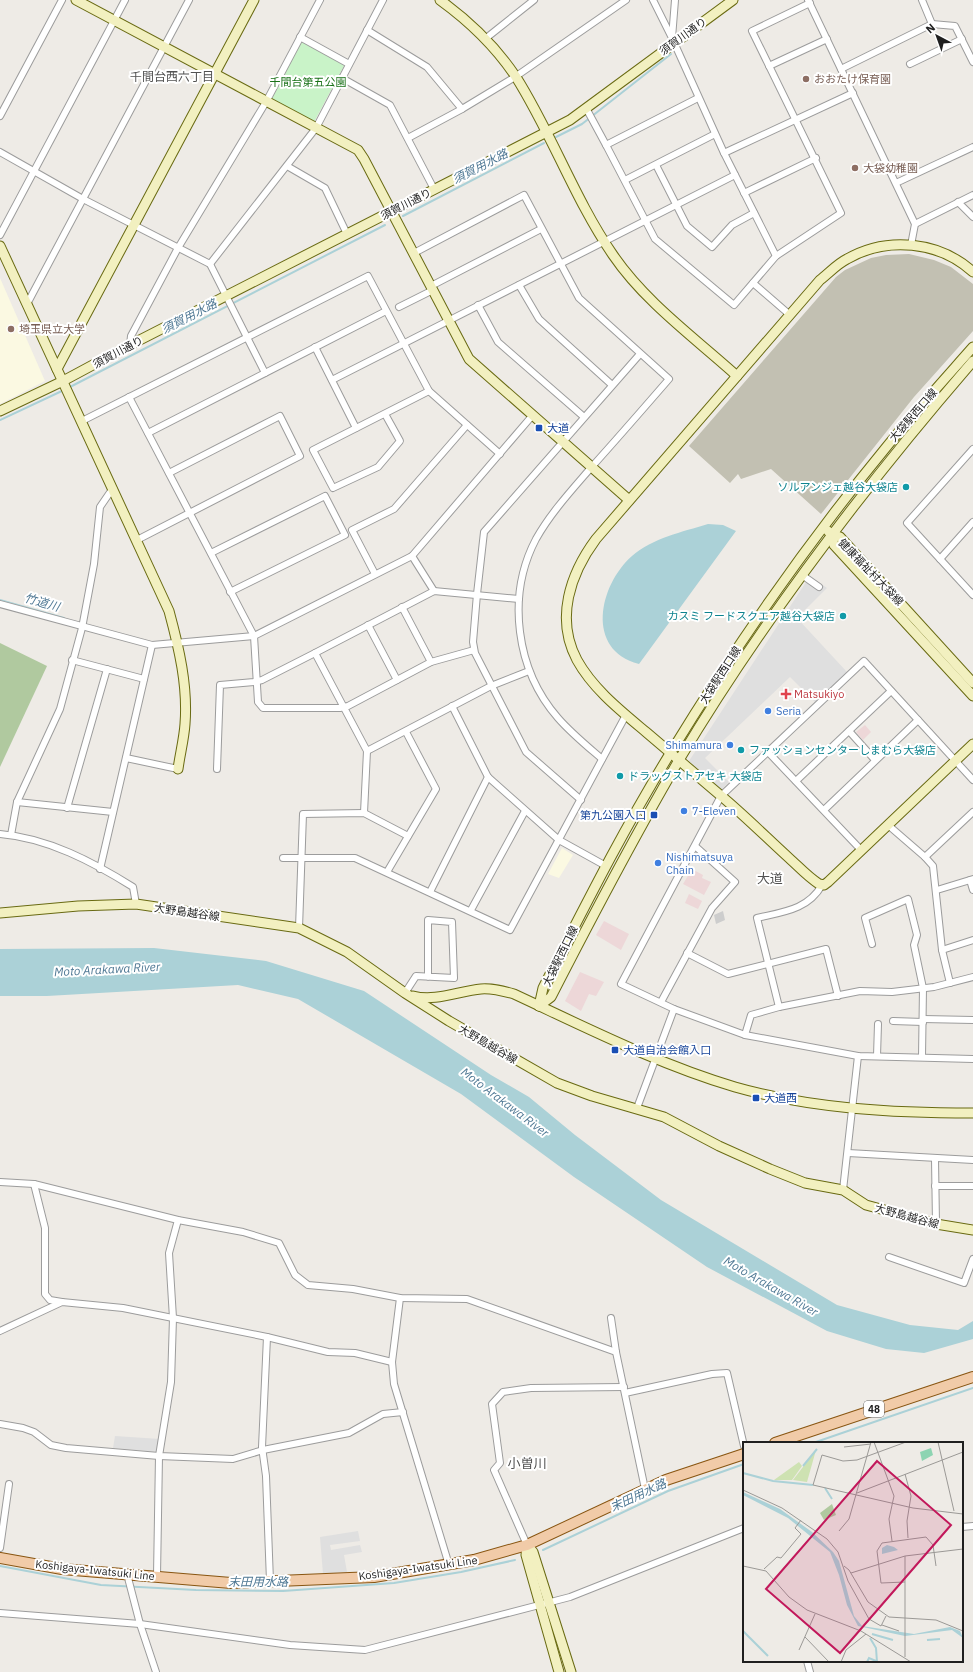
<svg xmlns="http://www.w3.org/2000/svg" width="973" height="1672" font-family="'IBM Plex Sans','Noto Sans JP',sans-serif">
  <rect width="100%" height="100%" fill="#eeebe6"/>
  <g fill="#edd7d8">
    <path d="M 865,725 L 871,732 L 863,740 L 856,732 Z"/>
    <path d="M 692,869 L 703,875 L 702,878 L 711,882 L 704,895 L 683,884 Z"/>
    <path d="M 689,894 L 702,901 L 698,909 L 685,903 Z"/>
    <path d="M 604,921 L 629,934 L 621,950 L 596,935 Z"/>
    <path d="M 580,972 L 604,982 L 596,996 L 589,994 L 581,1011 L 565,1001 Z"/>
  </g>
  <g fill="#fbf9e2">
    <path d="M 0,278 L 45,381 L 0,404 Z"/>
    <path d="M 562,848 L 573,855 L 559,878 L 548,874 Z"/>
  </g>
  <path fill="#cdcdcd" d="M 723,911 L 725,920 L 716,924 L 714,915 Z"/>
  <path fill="#c2c0b2" d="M 909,254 L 934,260 L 951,267 L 973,284 L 973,331 L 914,397 L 821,514 L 771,469 L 741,479 L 738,474 L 730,483 L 689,446 L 836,277 L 845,270 L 871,258 L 886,255 Z"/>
  <path fill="#b0c99f" d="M 0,643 L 47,666 L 0,767 Z"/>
  <path fill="#c9f3c8" d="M 302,41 L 345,64 L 314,122 L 271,99 Z"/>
  <g fill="#dfdfdf">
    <path d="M 810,576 L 827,588 L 797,618 L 847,672 L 815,702 L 790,677 L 705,758 L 729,782 L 720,791 L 689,761 Z"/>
    <path d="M 115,1436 L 160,1439 L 157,1452 L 113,1448 Z"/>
    <path d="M 358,1531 L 360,1541 L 330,1545 L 331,1550 L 360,1545 L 362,1552 L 344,1555 L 347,1572 L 323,1574 L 320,1537 Z"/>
  </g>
  <g fill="#abd1d7">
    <path d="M 708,524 L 723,525 L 736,531 L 639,664 C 585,650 599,585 632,556 C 653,538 682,532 708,524 Z"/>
    <path d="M 154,948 L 266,961 L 364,991 L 491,1075 L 529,1097 L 575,1135 L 661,1200 L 837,1305 L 910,1325 L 958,1330 L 973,1321 L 973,1339 L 924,1353 L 886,1349 L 827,1331 L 707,1267 L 574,1177 L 461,1094 L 298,999 L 238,985 L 47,996 L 0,996 L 0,949 Z"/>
  </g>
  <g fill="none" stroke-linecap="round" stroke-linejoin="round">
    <g stroke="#abd1d7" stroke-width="2">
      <path d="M 556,137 L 582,124 L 671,54"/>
      <path d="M 403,216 L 544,143"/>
      <path d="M 68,388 L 385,225"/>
      <path d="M 0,420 L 64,390"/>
      <path d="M 0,600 L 64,618"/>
      <path d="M 813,1443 L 973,1388"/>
      <path d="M 543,1550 L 668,1491 L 744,1464"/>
      <path d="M 0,1566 L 101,1585 L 196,1590 L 283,1591 L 394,1583 L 461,1572 L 515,1560"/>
    </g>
    <defs>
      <g id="street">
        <path d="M 653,0 L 672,38 L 724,153 L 776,256"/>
        <path d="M 808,0 L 915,224 L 911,245"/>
        <path d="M 922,0 L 932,24"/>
        <path d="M 367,30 L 427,67 L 462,109"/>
        <path d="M 300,37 L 349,64"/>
        <path d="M 672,38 L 675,0"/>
        <path d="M 485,39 L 534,0"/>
        <path d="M 910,64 L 962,39"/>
        <path d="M 769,66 L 827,39"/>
        <path d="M 841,69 L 932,24 L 955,26 L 973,62"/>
        <path d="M 342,78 L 390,105 L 434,189"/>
        <path d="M 698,98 L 606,145 L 655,239 L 734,305 L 776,256 L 841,213 L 752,31 L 810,3"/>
        <path d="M 586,108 L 606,145"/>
        <path d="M 0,116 L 62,0"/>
        <path d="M 408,138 L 462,109 L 515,77 L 626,0"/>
        <path d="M 0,152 L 83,199 L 210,264 L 265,373"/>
        <path d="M 724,153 L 853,93"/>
        <path d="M 656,165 L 687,226 L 712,247 L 732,225 L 754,213"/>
        <path d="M 287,166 L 325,188 L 347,234"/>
        <path d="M 625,180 L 715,134"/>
        <path d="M 896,183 L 973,147"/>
        <path d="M 744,193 L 816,158"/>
        <path d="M 958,202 L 973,217"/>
        <path d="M 915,224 L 973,195"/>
        <path d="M 0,235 L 125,0"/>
        <path d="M 414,253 L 524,195 L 579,298 L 669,379 C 643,409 616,440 589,470 C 570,492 550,514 536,539 C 506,596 516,670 558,718 C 571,733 587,746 602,759"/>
        <path d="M 210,264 L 316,128 L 383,0"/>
        <path d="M 753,283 L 790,315"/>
        <path d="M 519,285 L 539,319 L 612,385"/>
        <path d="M 431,286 L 541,229"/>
        <path d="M 27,304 L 189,0"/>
        <path d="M 478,305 L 498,342 L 584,417"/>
        <path d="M 399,307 L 433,290"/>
        <path d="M 130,345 L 131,336 L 178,248 L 266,102 L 320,0"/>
        <path d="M 315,347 L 356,428"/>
        <path d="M 332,380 L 735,175"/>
        <path d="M 129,397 L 254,636 L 258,702 L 263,708 L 340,708 L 348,706 L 431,662 L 474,650"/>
        <path d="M 385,414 L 400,441 L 378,467 L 333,488 L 313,450 L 429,391"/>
        <path d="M 82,421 L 368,276 L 429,391 L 500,454"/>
        <path d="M 148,433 L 386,311"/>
        <path d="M 973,449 L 907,523 L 973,595"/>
        <path d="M 137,540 L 300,456 L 280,416 L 169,473"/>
        <path d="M 211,553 L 325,496 L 345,535 L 230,592"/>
        <path d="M 412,556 L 434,591"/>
        <path d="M 940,559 L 973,522"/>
        <path d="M 375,574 L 352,530 L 394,509 L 467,425"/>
        <path d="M 802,575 L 819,587"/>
        <path d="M 519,599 L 434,591 L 315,653 L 367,751 L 491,686 L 529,671"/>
        <path d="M 0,604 L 152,645 L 254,636 L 412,556 L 532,416"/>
        <path d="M 402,607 L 431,662"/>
        <path d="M 368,625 L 397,680"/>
        <path d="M 72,660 L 144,679"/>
        <path d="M 452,706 L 488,777 L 559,840 L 606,866"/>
        <path d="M 849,731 L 875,760"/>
        <path d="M 768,752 L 862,851"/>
        <path d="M 126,758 L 178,769"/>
        <path d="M 217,769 L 220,685 L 254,682 L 262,680 L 315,653"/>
        <path d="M 973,780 L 864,661 L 721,796 L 621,984 L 674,1009 L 745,1035 L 858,1056 L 973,1059"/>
        <path d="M 796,781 L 891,691"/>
        <path d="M 581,800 L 526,752 L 475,653 L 473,642 L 477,594 L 484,532 L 640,354"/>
        <path d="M 17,802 L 113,812"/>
        <path d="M 67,808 L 107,669"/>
        <path d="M 824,810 L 918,720"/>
        <path d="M 364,813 L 367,751"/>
        <path d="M 888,825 L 925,857 L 973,812"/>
        <path d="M 0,834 C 48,838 93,862 133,887 L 136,904"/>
        <path d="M 11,835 L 17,802 L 60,709 L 82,628 L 94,564 L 100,507 L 113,488"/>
        <path d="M 925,857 L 933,866 L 942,950 L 950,983"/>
        <path d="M 283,858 L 355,858 L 510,930 L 626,715"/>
        <path d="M 100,869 L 152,645"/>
        <path d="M 387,872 L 436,789 L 406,732"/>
        <path d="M 970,880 L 973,890"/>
        <path d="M 937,890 L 973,879"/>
        <path d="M 430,892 L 488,777"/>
        <path d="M 471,910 L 525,811"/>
        <path d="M 299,928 L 303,814 L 364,813 L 408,836"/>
        <path d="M 872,944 L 865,918 L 908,899 L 917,935 L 914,945 L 923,988 L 922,1057"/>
        <path d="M 942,950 L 973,940"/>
        <path d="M 687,953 L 728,974 L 826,949 L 838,996"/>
        <path d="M 405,993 L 416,976 L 454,978 L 452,922 L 428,920 L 428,977"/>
        <path d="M 661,1002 L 712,908 L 735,882 L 695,846"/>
        <path d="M 779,1007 L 757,918 C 782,912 808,910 822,885"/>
        <path d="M 923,1019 L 973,1020"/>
        <path d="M 893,1021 L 923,1022"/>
        <path d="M 745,1035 L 751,1015 L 779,1007 L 860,991 L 892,992 L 934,987 L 973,977"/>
        <path d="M 877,1056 L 878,1024"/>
        <path d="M 637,1108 L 674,1009"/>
        <path d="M 848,1153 L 973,1160"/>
        <path d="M 935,1159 L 936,1224"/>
        <path d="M 0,1182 L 34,1184 L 178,1220 L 243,1232 L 279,1243 L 295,1275 L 308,1285 L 353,1289 L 400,1298 L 467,1299 L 616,1352"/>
        <path d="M 34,1184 L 45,1228 L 45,1294 L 50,1300 L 62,1302"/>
        <path d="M 935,1186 L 973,1186"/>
        <path d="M 843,1190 L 858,1056"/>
        <path d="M 889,1257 L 964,1283 L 973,1259"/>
        <path d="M 400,1298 L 392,1362 L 394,1384 L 449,1565"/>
        <path d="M 611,1318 L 616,1352 L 645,1489"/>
        <path d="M 0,1331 L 62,1302 L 123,1308 L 267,1337 L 328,1352 L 355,1353 L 392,1362"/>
        <path d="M 267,1337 L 262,1447 L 266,1476 L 270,1581"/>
        <path d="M 625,1393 L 712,1374 L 727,1373 L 744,1446"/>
        <path d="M 0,1424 L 23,1428 L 34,1432 L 51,1445 L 66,1448 L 159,1456 L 233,1459 L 263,1450 L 349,1433 L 383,1414 L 403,1412"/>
        <path d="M 962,1527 L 973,1526"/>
        <path d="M 527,1545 L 494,1470 L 500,1463 L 492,1404 L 503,1392 L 531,1388 L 624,1387"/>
        <path d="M 0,1548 L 9,1484"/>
        <path d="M 127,1574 L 140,1624 L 156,1672"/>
        <path d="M 157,1576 L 159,1456 L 171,1382 L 173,1318 L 169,1253 L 178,1220"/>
        <path d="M 0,1613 L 140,1624 L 290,1645 L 365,1650 L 570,1597 L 744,1528"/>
        <path d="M 807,1661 L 810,1672"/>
      </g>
      <g id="secondary">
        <path d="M 76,0 L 358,150 L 364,159 L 469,359 L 629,500"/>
        <path d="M 440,0 C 469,21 496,47 516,77 C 552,134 575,200 613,255 C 645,302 695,338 737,376"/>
        <path d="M 0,246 L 169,611 C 179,648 188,686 185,724 C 184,739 180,754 178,769"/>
        <path d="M 973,272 C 939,241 887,236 847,259 C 837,264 829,273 820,280 L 596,539 C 570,574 555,619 577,660 C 593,689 621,711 646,732 C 671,753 695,774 720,795 C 744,815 766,837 789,858 C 799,867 808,877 819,884 L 824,885 L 828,882 L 973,744"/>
        <path d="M 57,369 L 254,0"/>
        <path d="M 0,411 L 63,381 L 130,345 L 570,120 L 733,0"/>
        <path d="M 828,531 L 831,534 L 834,545 L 973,696"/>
        <path d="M 831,534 L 840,537 L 973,683"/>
        <path d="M 0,913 L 78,906 L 136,904 L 299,928 L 347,952 L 405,993 L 449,1021 L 557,1083 L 592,1096 L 664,1117 L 719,1146 L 770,1169 L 805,1183 L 843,1190 L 866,1205 L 936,1224 L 973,1230"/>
        <path d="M 413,996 C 435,1002 459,991 481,989 C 492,988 503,991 514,994 C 587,1028 658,1064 735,1087 C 812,1109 894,1113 973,1113"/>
        <path d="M 539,1006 L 543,988 C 584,908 624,828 671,752 C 735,647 806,545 884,450 C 912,415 943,381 973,347"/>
        <path d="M 539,1006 L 551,997 C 592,917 634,837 679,760 C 764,618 865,486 973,361"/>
        <path d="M 527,1545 L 533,1552 L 571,1672"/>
        <path d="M 527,1545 L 526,1555 L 559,1672"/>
      </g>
      <g id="primary">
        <path d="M 775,1443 L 973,1377"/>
        <path d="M 0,1558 L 62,1569 L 231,1583 L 374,1577 L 474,1560 L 527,1545 L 666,1480 L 744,1454"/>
      </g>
    </defs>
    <use href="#street" stroke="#9c9c9c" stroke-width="8"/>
    <use href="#secondary" stroke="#696a12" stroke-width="11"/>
    <use href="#primary" stroke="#851" stroke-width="12"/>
    <use href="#street" stroke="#fff" stroke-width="6"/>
    <use href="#secondary" stroke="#f2f0c0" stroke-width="9"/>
    <use href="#primary" stroke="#f1cba8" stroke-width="10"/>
  </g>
  <g fill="#8d6e63" stroke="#fff" stroke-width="1.5">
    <circle cx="806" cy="79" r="4"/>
    <circle cx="855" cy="168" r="4"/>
    <circle cx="11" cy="329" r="4"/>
  </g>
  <g fill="#1a4fb4" stroke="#fff" stroke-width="1.5">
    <rect x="535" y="424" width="8" height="8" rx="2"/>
    <rect x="650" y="811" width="8" height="8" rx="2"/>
    <rect x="611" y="1046" width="8" height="8" rx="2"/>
    <rect x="752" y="1094" width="8" height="8" rx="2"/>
  </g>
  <g fill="#0f9aa8" stroke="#fff" stroke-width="1.5">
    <circle cx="906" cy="487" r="4"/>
    <circle cx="843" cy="616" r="4"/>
    <circle cx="741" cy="750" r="4"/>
    <circle cx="620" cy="776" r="4"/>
  </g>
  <path fill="#e0444e" stroke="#fff" stroke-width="1.5" d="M784 688h4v4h4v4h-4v4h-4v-4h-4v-4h4z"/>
  <g fill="#3f7fe0" stroke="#fff" stroke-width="1.5">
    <circle cx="768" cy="711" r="4"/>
    <circle cx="730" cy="745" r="4"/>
    <circle cx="684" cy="811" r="4"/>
    <circle cx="658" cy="863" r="4"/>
  </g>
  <g text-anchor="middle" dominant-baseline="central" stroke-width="4" stroke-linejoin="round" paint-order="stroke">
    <rect fill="#fff" stroke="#626262" stroke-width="1" x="864" y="1401" width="20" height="16" rx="3"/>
    <g font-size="10" font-weight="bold" fill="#1f1f1f">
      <text x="874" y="1409">48</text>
    </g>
    <g font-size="11" fill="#1f1f1f" stroke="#fff">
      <text transform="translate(683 36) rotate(-36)">須賀川通り</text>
      <text transform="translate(406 204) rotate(-27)">須賀川通り</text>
      <text transform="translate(118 352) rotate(-28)">須賀川通り</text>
      <text transform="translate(913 415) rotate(-49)">大袋駅西口線</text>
      <text transform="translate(871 572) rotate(46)">健康福祉村大袋線</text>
      <text transform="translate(720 675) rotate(-57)">大袋駅西口線</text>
      <text transform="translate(187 912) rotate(8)">大野島越谷線</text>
      <text transform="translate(560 956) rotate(-64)">大袋駅西口線</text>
      <text transform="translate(488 1044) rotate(30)">大野島越谷線</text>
      <text transform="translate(907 1216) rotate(15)">大野島越谷線</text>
      <text transform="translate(418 1568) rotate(-8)">Koshigaya-Iwatsuki Line</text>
      <text transform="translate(95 1570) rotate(6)">Koshigaya-Iwatsuki Line</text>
    </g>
    <g font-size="11" fill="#785e54" stroke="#fff" text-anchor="start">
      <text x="814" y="79">おおたけ保育園</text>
      <text x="863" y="168">大袋幼稚園</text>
      <text x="19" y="329">埼玉県立大学</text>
    </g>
    <g font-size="11" fill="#1a7118" stroke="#fff">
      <text x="308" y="82">千間台第五公園</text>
    </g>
    <g font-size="11" fill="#164399" stroke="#fff" text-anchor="start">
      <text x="547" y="428">大道</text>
      <text x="646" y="815" text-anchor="end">第九公園入口</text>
      <text x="623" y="1050">大道自治会館入口</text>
      <text x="764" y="1098">大道西</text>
    </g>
    <g font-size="11" fill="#0d838f" stroke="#fff" text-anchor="end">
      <text x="898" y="487">ソルアンジェ越谷大袋店</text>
      <text x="835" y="616">カスミ フードスクエア越谷大袋店</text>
      <text x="749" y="750" text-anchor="start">ファッションセンターしまむら大袋店</text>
      <text x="628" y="776" text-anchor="start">ドラッグストアセキ 大袋店</text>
    </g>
    <g font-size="11" fill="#be3a42" stroke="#fff" text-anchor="start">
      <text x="794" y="694">Matsukiyo</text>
    </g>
    <g font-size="11" fill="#366cbe" stroke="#fff" text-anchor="start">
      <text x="776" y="711">Seria</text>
      <text x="722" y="745" text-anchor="end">Shimamura</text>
      <text x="692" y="811">7-Eleven</text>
      <text x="666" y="857">Nishimatsuya<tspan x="666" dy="13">Chain</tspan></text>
    </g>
    <g font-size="12" fill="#525252" stroke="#fff">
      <text x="172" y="76">千間台西六丁目</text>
    </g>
    <g font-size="12" font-style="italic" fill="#4f7894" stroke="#fff">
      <text transform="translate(480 166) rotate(-27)">須賀用水路</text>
      <text transform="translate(189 316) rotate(-27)">須賀用水路</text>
      <text transform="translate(42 602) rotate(16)">竹道川</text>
      <text transform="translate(107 969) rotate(-3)">Moto Arakawa River</text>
      <text transform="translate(505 1102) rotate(37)">Moto Arakawa River</text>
      <text transform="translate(771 1286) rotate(30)">Moto Arakawa River</text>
      <text transform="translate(638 1495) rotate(-25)">末田用水路</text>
      <text x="258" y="1581">末田用水路</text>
    </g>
    <g font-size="13" fill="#525252" stroke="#fff">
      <text x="770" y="878">大道</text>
      <text x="527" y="1463">小曽川</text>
    </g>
  </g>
  <g transform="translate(743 1442)">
    <rect width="220" height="220" fill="#eeebe6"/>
    <path d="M 73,8 L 64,40 L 50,38 ZM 56,20 L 59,24 L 49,38 L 31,38 Z" fill="#cee2b2"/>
    <path d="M 89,62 L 93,73 L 81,78 L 77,71 Z" fill="#b0c99f"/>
    <path d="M 188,6 L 190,13 L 179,19 L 177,10 Z" fill="#8dd4b2"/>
    <path d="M 0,50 L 37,67 L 69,90 L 90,110 L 96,119 L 111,174 L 119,184 L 171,192 L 207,185 L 217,189 L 220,196 L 209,188 L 162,194 L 115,184 L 104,163 L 96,133 L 87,110 L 45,76 L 0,53 ZM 144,103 L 151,105 L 155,108 L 139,112 L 139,106 Z" fill="#abd1d7"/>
    <path fill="none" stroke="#abd1d7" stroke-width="2" d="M 60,24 L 74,7M 0,31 L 30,39 L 70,43M 82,46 L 89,57M 0,189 L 25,214M 129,192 L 150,198M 127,196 L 133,206 L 134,220M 184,198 L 197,197M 124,220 L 126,216 L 133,219"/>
    <path fill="none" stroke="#9b9996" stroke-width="1" d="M 131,0 L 151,54 L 146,77 L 149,99M 163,0 L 114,18 L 100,19 L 79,13 L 70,43 L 170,66 L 220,72M 195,0 L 211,69M 101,5 L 128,2M 162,32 L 168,54 L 164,79 L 165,96M 0,48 L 39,66 L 84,97 L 95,110 L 105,139 L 126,177 L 138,184 L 143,174M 114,51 L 220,10M 96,89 L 106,77 L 128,0M 162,114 L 162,215M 0,124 L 23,129 L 46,155 L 64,168 L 118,189 L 168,220M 101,124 L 106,128 L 125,160M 21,127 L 34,115 L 38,116 L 58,92 L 52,86 L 58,78M 108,131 L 162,114 L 220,107M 162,140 L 138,141 L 134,109 L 139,101 L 183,95 L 190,103 L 193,124M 125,160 L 146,175 L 193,178 L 220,189M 139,183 L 156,189M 62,195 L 86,220M 56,208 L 72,172M 98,220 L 103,208 L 123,192"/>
    <path fill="#c2185b" fill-opacity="0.15" stroke="#c2185b" stroke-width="2" d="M 134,19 L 208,83 L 97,211 L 23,147 Z"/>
    <rect width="220" height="220" fill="none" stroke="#1f1f1f" stroke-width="2"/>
  </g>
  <g transform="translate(937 36) rotate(319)" stroke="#ffffff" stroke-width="3" paint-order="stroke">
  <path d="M0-3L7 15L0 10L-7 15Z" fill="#1f1f1f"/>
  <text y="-6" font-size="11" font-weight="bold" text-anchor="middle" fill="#1f1f1f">N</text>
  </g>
</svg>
